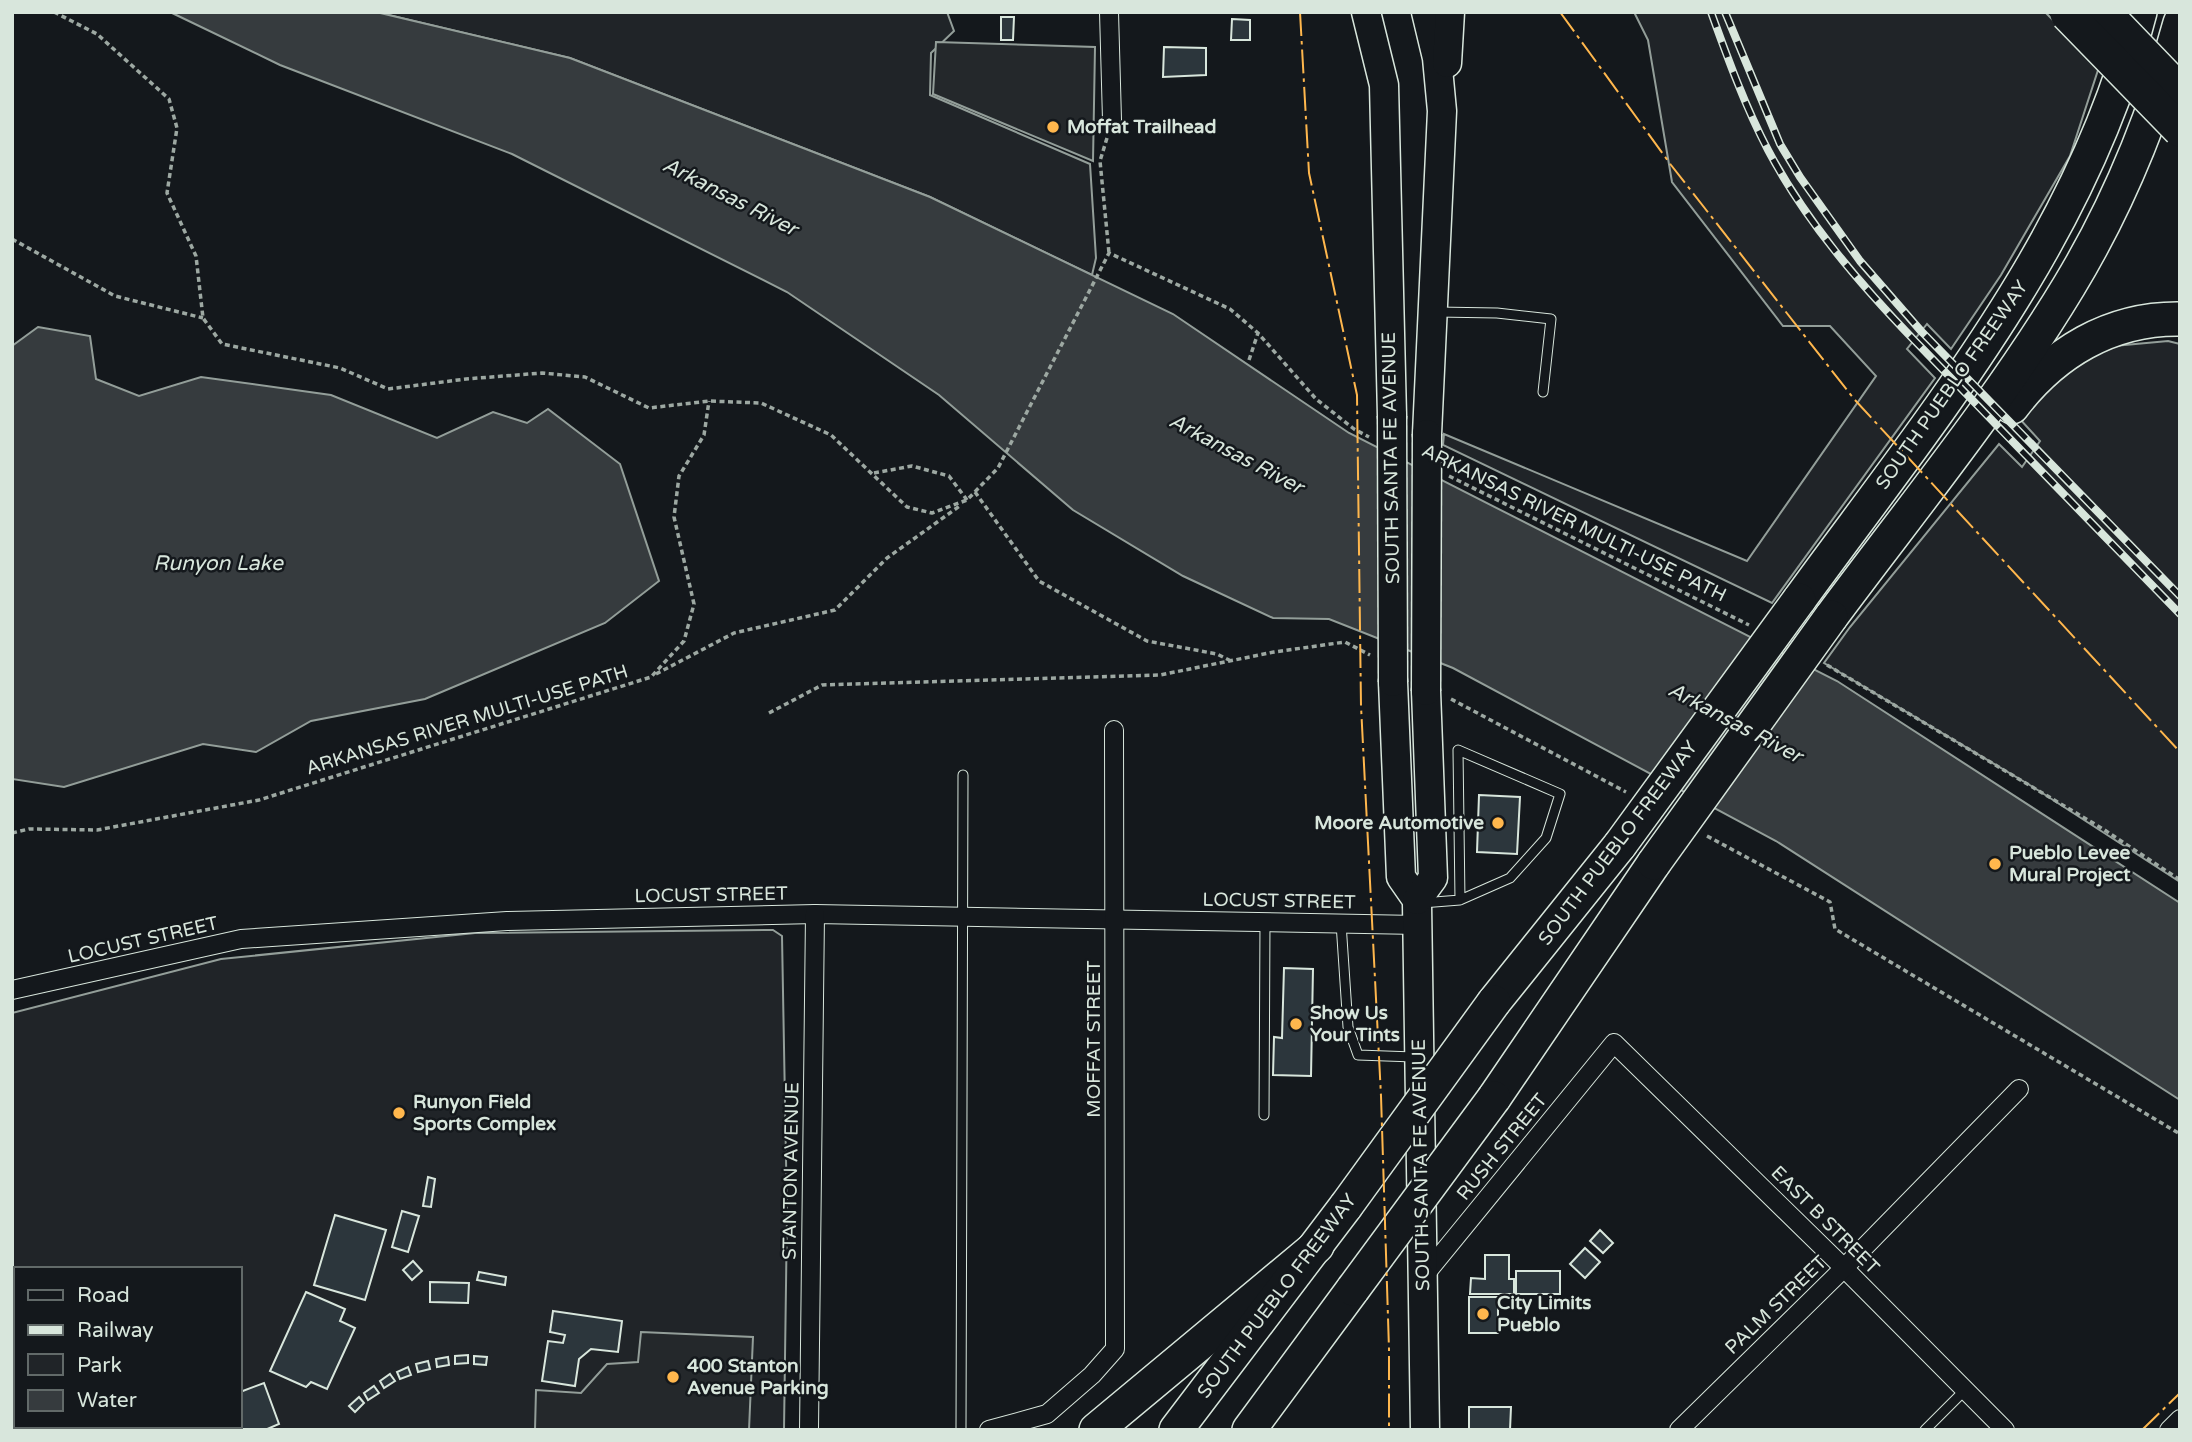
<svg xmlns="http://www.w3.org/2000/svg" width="2192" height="1442" font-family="'Varela Round',sans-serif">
  <rect width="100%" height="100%" fill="#14181c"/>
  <g fill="#202428" stroke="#939e99" stroke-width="2" fill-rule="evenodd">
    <path d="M 376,12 L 947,12 L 954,31 L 931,53 L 930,95 L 1090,164 L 1096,258 L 1092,275 L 930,197 L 570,58 Z"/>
    <path d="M 1634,12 L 2045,12 L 2099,67 L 2070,156 L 2001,275 L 1951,349 L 1927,324 L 1907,349 L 1935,378 L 1772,603 L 1443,445 L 1444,434 L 1747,561 L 1876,376 L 1830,326 L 1783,326 L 1672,182 L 1648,40 Z"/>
    <path d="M 2168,341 L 2180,344 L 2180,882 L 2033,787 L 1824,663 L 1850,627 L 1999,444 L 2022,467 L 2040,441 L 2018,417 L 2052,380 L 2103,347 Z"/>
    <path d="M 773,930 L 782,936 L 787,1213 L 784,1430 L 12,1430 L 12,1013 L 221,959 L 475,933 ZM 16,1269 L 240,1269 L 240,1426 L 16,1426 Z"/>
  </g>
  <g fill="#24282b" stroke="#939e99" stroke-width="2">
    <path d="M 936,42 L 1095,47 L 1093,161 L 933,94 Z"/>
    <path d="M 641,1332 L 753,1337 L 749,1430 L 535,1430 L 536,1390 L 581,1393 L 607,1364 L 638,1362 Z"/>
  </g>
  <g fill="#363b3e" stroke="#939e99" stroke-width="2">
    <path d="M 170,12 L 376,12 L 570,58 L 930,197 L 1173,314 L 1349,433 L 1837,681 L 2180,903 L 2180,1100 L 1776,841 L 1453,668 L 1329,619 L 1273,618 L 1183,576 L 1073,510 L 939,395 L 787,292 L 512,154 L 280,65 Z"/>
    <path d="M 38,327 L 90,336 L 96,379 L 139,396 L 201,377 L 331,395 L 437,438 L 493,412 L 527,423 L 548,409 L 620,464 L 659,581 L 605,623 L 425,699 L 311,721 L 256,752 L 203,744 L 64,787 L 12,779 L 12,346 Z"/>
  </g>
  <g fill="#2c363c" stroke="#d8e6dc" stroke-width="2">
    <path d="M 1001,17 L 1014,17 L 1013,40 L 1001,40 Z"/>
    <path d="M 1232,19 L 1250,20 L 1250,40 L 1231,40 Z"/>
    <path d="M 1164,47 L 1206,48 L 1206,75 L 1163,77 Z"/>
    <path d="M 1479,795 L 1520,797 L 1517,854 L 1477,852 Z"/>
    <path d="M 1284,968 L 1313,969 L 1311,1076 L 1273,1075 L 1274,1037 L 1282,1038 Z"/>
    <path d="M 428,1177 L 435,1179 L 431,1207 L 423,1206 Z"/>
    <path d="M 402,1211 L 419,1216 L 408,1252 L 392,1247 Z"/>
    <path d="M 335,1215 L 386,1230 L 365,1300 L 314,1285 Z"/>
    <path d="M 1600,1230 L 1613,1243 L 1603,1253 L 1590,1241 Z"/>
    <path d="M 1585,1248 L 1600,1262 L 1585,1278 L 1570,1264 Z"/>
    <path d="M 1485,1255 L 1509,1255 L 1509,1279 L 1514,1279 L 1514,1294 L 1470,1294 L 1471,1278 L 1485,1279 Z"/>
    <path d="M 413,1261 L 422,1271 L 412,1280 L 403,1270 Z"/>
    <rect x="1516" y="1271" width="44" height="23"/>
    <path d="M 479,1272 L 506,1277 L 505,1285 L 477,1280 Z"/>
    <path d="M 430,1282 L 469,1283 L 468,1303 L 430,1302 Z"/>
    <path d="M 306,1292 L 345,1309 L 340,1321 L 355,1328 L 327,1389 L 311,1382 L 306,1387 L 270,1371 Z"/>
    <rect x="1469" y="1297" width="29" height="36"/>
    <path d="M 553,1311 L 622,1321 L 618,1352 L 591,1349 L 579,1359 L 575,1386 L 542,1381 L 548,1341 L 563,1343 L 565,1335 L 550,1332 Z"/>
    <path d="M 468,1355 L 468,1363 L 455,1364 L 455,1356 Z"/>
    <path d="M 474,1356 L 487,1357 L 486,1365 L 474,1364 Z"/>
    <path d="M 448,1357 L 449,1365 L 437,1367 L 436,1359 Z"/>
    <path d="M 428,1361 L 430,1369 L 418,1372 L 416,1364 Z"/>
    <path d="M 408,1367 L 411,1375 L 400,1379 L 397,1372 Z"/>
    <path d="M 390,1374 L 395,1381 L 384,1388 L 380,1381 Z"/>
    <path d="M 264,1383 L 279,1424 L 265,1430 L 208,1430 L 206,1426 L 240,1426 L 240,1392 Z"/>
    <path d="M 374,1386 L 379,1393 L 368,1400 L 364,1393 Z"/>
    <path d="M 359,1397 L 364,1403 L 355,1412 L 349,1406 Z"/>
    <path d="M 1469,1407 L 1511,1407 L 1510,1430 L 1469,1430 Z"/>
    <path d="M 146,1426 L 175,1426 L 174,1430 L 154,1430 Z"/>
  </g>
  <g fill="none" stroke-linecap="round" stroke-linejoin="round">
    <defs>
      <g id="service">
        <path d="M 1437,312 L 1497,313 L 1551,319 L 1543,392"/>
        <path d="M 1422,903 L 1460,900 L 1510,878 L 1546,838 L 1560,794 L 1458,750 L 1460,900"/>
        <path d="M 1341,923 L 1348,1027 L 1358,1055 L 1414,1057"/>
        <path d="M 1264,1115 L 1265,922"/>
        <path d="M 961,1430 L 963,775"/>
        <path d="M 1925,1430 L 1965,1390"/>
      </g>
      <g id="minor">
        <path d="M 1109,12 L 1112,120"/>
        <path d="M 12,990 L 241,939 L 507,921 L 815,914 L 1418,925"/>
        <path d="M 1423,1277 L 1614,1043 L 1844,1268 L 2005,1430"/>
        <path d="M 809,1430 L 815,914"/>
        <path d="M 989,1430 L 1047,1414 L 1092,1375 L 1115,1349 L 1114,730"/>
        <path d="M 1679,1430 L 1844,1268 L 2019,1089"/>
        <path d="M 2169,1430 L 2180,1419"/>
      </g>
      <g id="primary">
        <path d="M 1366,12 L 1384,85 L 1392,416"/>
        <path d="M 1426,12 L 1437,58 L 1442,111 L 1427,434"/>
        <path d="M 1447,63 L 1450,12"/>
        <path d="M 1393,682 L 1401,877 L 1417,900 L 1417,904 L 1425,1430"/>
        <path d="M 1417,900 L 1433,878 L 1426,691"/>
      </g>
      <g id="motorway">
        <path d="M 2012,407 C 2053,353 2110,318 2180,319"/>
        <path d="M 1799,600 C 1933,416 2083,238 2140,12"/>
        <path d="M 1831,617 C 1912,508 1999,402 2069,286 C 2118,205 2155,114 2180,23"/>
        <path d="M 1494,1002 L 1620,845"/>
        <path d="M 1494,1098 L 1654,863"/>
        <path d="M 1096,1430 L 1317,1246"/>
        <path d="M 1176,1430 L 1346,1206"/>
        <path d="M 1249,1430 L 1353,1289"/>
      </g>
    </defs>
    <use href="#service" stroke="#d8e6dc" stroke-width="11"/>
    <use href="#minor" stroke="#d8e6dc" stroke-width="20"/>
    <use href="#primary" stroke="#d8e6dc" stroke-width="31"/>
    <use href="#motorway" stroke="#d8e6dc" stroke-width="36"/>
    <g stroke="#9da8a2" stroke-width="3.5" stroke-dasharray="5 3.5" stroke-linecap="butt">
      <path d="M 54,12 L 97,34 L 169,99 L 177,128 L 167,193 L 196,256 L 203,318 L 222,344 L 340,368 L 388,389 L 466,379 L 542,373 L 585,377 L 649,408 L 709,401 L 761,403 L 831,435 L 907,507 L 932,513 L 967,500 L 998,468 L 1109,253 L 1230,309 L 1258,333 L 1316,399 L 1354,429 L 1369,437"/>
      <path d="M 1107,138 L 1100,161 L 1109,253"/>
      <path d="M 12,239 L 115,296 L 203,318"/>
      <path d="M 1249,360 L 1258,333"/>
      <path d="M 874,473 L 912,466 L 949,476 L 967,500"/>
      <path d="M 1449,476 L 1749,625"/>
      <path d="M 975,492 L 1039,581 L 1147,641 L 1217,654 L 1231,661"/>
      <path d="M 1827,665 L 2103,829 L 2180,880"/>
      <path d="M 656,674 L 734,633 L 835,610 L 887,558 L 961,505"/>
      <path d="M 1451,699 L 1626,792"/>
      <path d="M 769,713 L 822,685 L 1160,675 L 1274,652 L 1345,642 L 1370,655"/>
      <path d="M 12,833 L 29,829 L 97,830 L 259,800 L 651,677 L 684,641 L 694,604 L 674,517 L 679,476 L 704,435 L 709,401"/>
      <path d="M 1707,836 L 1830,902 L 1835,929 L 2180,1134"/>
    </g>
    <use href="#service" stroke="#14181c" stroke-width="9"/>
    <use href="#minor" stroke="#14181c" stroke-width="18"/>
    <use href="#primary" stroke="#14181c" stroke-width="28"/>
    <use href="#motorway" stroke="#14181c" stroke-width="33"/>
    <defs>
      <g id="rail">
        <path d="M 1711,12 C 1728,59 1745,106 1768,150 C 1805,220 1859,283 1914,340 L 2180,614"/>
        <path d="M 1725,12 L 1780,144 L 1800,177 L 1860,261 L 1921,331 L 2180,596"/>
      </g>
    </defs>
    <use href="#rail" stroke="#d8e6dc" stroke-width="8"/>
    <use href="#rail" stroke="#14181c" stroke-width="5" stroke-dasharray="16" stroke-linecap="butt"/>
    <defs>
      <g id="primary-bridge">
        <path d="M 1392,416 L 1393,682"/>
        <path d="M 1426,691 L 1427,434"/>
      </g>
      <g id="motorway-bridge">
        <path d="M 2104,12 L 2180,91"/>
        <path d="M 2067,14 L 2180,130"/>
        <path d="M 1620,845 L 1799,600"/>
        <path d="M 1654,863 L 1831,617"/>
        <path d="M 1346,1206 L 1494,1002"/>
        <path d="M 1353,1289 L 1494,1098"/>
      </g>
    </defs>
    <use href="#primary-bridge" stroke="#d8e6dc" stroke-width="31" stroke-linecap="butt"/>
    <use href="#motorway-bridge" stroke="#d8e6dc" stroke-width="36" stroke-linecap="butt"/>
    <use href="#primary-bridge" stroke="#14181c" stroke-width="28"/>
    <use href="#motorway-bridge" stroke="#14181c" stroke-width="33"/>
    <g stroke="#ffb74d" stroke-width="2" stroke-dasharray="24 5 3.5 5" stroke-linecap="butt">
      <path d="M 1300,12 L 1309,173 L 1357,395 L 1361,706 L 1381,1096 L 1389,1349 L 1389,1430"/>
      <path d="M 1560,12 L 1671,165 L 1854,399 L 2180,752"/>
      <path d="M 2142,1430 L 2180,1393"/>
    </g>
  </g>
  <g fill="#ffb74d" stroke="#14181c" stroke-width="2.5">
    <circle cx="1053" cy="127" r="7"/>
    <circle cx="1498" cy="823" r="7"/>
    <circle cx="1995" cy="864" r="7"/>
    <circle cx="1296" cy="1024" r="7"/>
    <circle cx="399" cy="1113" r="7"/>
    <circle cx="1483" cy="1314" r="7"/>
    <circle cx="673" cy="1377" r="7"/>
  </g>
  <g text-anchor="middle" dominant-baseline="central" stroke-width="5" stroke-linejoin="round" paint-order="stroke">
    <g font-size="19" font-weight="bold" fill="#d8e6dc" stroke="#14181c" text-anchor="start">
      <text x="1067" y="127">Moffat Trailhead</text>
      <text x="1484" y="823" text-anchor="end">Moore Automotive</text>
      <text x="2009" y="853">Pueblo Levee<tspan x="2009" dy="22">Mural Project</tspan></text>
      <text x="1310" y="1013">Show Us<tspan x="1310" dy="22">Your Tints</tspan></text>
      <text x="413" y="1102">Runyon Field<tspan x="413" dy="22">Sports Complex</tspan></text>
      <text x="1497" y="1303">City Limits<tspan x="1497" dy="22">Pueblo</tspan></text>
      <text x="687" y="1366">400 Stanton<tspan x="687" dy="22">Avenue Parking</tspan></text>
    </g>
    <g font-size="19" fill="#d8e6dc" stroke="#14181c">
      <text transform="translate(1952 385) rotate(-55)">SOUTH PUEBLO FREEWAY</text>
      <text transform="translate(1391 458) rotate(-91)">SOUTH SANTA FE AVENUE</text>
      <text transform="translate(1574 523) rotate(26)">ARKANSAS RIVER MULTI-USE PATH</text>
      <text transform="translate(467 720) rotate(-17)">ARKANSAS RIVER MULTI-USE PATH</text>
      <text transform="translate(1618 843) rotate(-53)">SOUTH PUEBLO FREEWAY</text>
      <text transform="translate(711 895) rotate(-1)">LOCUST STREET</text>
      <text transform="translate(1279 901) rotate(1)">LOCUST STREET</text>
      <text transform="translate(143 940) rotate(-13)">LOCUST STREET</text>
      <text transform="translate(1094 1039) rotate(-90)">MOFFAT STREET</text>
      <text transform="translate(1502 1147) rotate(-51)">RUSH STREET</text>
      <text transform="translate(1421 1165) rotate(-91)">SOUTH SANTA FE AVENUE</text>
      <text transform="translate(791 1171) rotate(-89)">STANTON AVENUE</text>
      <text transform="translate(1825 1220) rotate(45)">EAST B STREET</text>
      <text transform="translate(1277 1296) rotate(-53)">SOUTH PUEBLO FREEWAY</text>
      <text transform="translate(1776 1305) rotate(-44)">PALM STREET</text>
    </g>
    <g font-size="21" font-style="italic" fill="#d8e6dc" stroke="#14181c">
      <text transform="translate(730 197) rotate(27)">Arkansas River</text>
      <text transform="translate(1236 454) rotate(28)">Arkansas River</text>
      <text x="218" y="563">Runyon Lake</text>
      <text transform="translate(1735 723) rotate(28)">Arkansas River</text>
    </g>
  </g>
  <rect width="2192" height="1442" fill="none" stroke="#d8e6dc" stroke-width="28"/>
  <rect x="14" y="1267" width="228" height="161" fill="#14181c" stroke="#626a69" stroke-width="2"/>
  <rect x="28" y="1290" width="35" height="10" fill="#14181c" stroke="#626a69" stroke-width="2"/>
  <text x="77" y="1302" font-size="21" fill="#d8e6dc">Road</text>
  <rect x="28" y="1325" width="35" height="10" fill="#d8e6dc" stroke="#626a69" stroke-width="2"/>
  <text x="77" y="1337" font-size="21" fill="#d8e6dc">Railway</text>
  <rect x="28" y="1354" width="35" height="21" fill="#202428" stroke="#626a69" stroke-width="2"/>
  <text x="77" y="1372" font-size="21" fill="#d8e6dc">Park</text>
  <rect x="28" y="1390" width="35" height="21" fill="#363b3e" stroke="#626a69" stroke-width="2"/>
  <text x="77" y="1407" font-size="21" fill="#d8e6dc">Water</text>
</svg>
